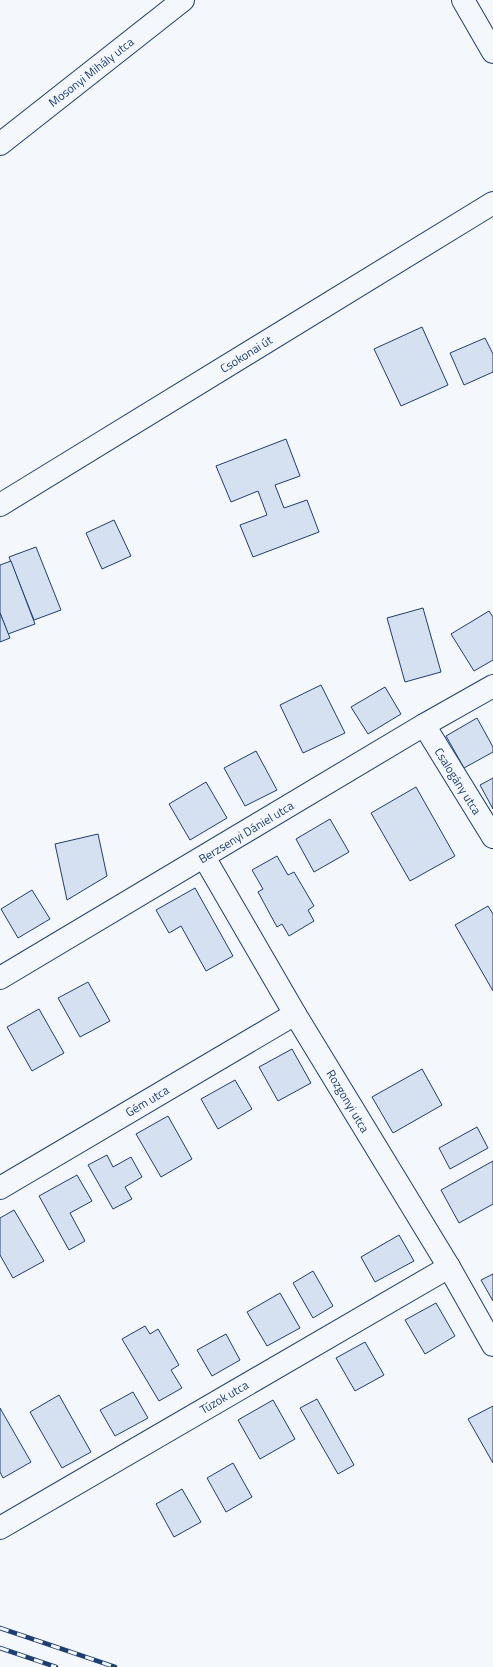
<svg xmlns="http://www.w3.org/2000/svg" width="493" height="1667" font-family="'Titillium Web',sans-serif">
  <rect width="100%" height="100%" fill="#f4f7fb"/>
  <g fill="#d5e0f0" stroke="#1d3f73">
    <path d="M 422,327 L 448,385 L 401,406 L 374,349 Z"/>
    <path d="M 485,338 L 493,354 L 493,372 L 464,385 L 450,353 Z"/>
    <path d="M 286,439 L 300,476 L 275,485 L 284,508 L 307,500 L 319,532 L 253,557 L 240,525 L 267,515 L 258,491 L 231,502 L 216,466 Z"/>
    <path d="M 114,520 L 131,556 L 102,569 L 86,533 Z"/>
    <path d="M 36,547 L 61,610 L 34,620 L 9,557 Z"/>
    <path d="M 11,561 L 35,624 L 8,634 L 0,613 L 0,565 Z"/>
    <path d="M 423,608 L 441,672 L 405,682 L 387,618 Z"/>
    <path d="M 489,611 L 493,617 L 493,660 L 474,671 L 451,634 Z"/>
    <path d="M 0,613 L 10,638 L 0,642 Z"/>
    <path d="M 321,685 L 345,733 L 303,753 L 280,705 Z"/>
    <path d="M 385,687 L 401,714 L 368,734 L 351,707 Z"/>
    <path d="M 477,718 L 493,747 L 493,752 L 464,768 L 446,736 Z"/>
    <path d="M 256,751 L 277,790 L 245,806 L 224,768 Z"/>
    <path d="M 493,778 L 493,809 L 480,785 Z"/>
    <path d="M 206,782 L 227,818 L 190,840 L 169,804 Z"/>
    <path d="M 416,787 L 455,856 L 410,881 L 371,813 Z"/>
    <path d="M 330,819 L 349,852 L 314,872 L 296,839 Z"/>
    <path d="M 98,834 L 107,876 L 67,900 L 55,844 Z"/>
    <path d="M 277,856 L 288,875 L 294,872 L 314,906 L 308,910 L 314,921 L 289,936 L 282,924 L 277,927 L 258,892 L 263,889 L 252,870 Z"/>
    <path d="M 195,888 L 233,956 L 206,971 L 181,926 L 169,933 L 156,910 Z"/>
    <path d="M 32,890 L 50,919 L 18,938 L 1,909 Z"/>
    <path d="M 488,906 L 493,914 L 493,991 L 455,925 Z"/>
    <path d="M 88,982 L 110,1021 L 80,1037 L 58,998 Z"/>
    <path d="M 39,1009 L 64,1053 L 32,1071 L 7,1027 Z"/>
    <path d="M 292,1049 L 311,1083 L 278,1101 L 259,1067 Z"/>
    <path d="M 422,1069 L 442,1105 L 393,1133 L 372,1097 Z"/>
    <path d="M 235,1080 L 252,1109 L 218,1129 L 201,1099 Z"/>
    <path d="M 168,1116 L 192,1159 L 161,1177 L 136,1134 Z"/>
    <path d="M 477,1127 L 488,1148 L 450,1169 L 439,1148 Z"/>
    <path d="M 107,1155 L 113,1167 L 131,1157 L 142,1177 L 125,1187 L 132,1199 L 113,1209 L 88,1165 Z"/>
    <path d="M 493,1161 L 493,1204 L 459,1223 L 441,1190 Z"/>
    <path d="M 77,1175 L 92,1201 L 70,1213 L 85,1241 L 69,1250 L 39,1196 Z"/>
    <path d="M 14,1210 L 44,1261 L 13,1278 L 0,1255 L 0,1218 Z"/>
    <path d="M 399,1235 L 414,1261 L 375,1282 L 361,1257 Z"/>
    <path d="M 313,1271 L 333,1306 L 313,1318 L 293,1283 Z"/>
    <path d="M 493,1274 L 493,1301 L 481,1280 Z"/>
    <path d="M 280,1293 L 300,1328 L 267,1346 L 247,1312 Z"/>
    <path d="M 436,1303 L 455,1336 L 425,1354 L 405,1320 Z"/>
    <path d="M 145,1326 L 150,1334 L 158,1329 L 179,1365 L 171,1370 L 182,1388 L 159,1401 L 122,1339 Z"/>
    <path d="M 226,1334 L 240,1360 L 212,1376 L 197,1350 Z"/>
    <path d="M 365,1342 L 384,1375 L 355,1391 L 336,1358 Z"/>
    <path d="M 133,1392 L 148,1418 L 115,1436 L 100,1410 Z"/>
    <path d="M 59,1395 L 91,1452 L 62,1468 L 30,1412 Z"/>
    <path d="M 317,1399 L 354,1465 L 338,1474 L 300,1408 Z"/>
    <path d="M 273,1400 L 295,1439 L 260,1459 L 238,1420 Z"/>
    <path d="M 493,1406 L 493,1463 L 468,1419 Z"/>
    <path d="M 0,1408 L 31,1462 L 3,1478 L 0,1472 Z"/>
    <path d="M 233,1463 L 252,1497 L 226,1512 L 207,1478 Z"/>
    <path d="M 182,1489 L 201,1522 L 174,1537 L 156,1504 Z"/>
  </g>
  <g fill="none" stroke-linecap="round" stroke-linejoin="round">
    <defs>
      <g id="street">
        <path d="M 463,0 L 493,52"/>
        <path d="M 0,144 L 183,0"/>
        <path d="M 0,505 L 493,203"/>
        <path d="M 424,725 L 493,837"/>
        <path d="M 204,857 L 295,1014 L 449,1267 L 493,1345"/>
        <path d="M 0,978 L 424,725 L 493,686"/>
        <path d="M 0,1188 L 295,1014"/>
        <path d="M 0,1528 L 449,1267"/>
      </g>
    </defs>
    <use href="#street" stroke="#1d3f73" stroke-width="24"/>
    <use href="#street" stroke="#f4f7fb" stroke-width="22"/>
    <defs>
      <g id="rail">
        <path d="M 0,1628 L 115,1667"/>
        <path d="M 0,1648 L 56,1667"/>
      </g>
    </defs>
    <use href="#rail" stroke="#1d3f73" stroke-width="4.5"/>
    <use href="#rail" stroke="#f4f7fb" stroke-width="3" stroke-dasharray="9" stroke-linecap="butt"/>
  </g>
  <g text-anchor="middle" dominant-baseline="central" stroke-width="3" stroke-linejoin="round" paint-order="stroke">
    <g font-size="12" fill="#1d3f73" stroke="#f4f7fb">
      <text transform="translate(91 72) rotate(-38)">Mosonyi Mihály utca</text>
      <text transform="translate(246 354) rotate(-32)">Csokonai út</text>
      <text transform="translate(458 781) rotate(58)">Csalogány utca</text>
      <text transform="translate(246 832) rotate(-31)">Berzsenyi Dániel utca</text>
      <text transform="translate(147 1101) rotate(-31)">Gém utca</text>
      <text transform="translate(348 1101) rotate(59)">Rozgonyi utca</text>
      <text transform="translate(224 1397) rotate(-30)">Túzok utca</text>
    </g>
  </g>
</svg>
